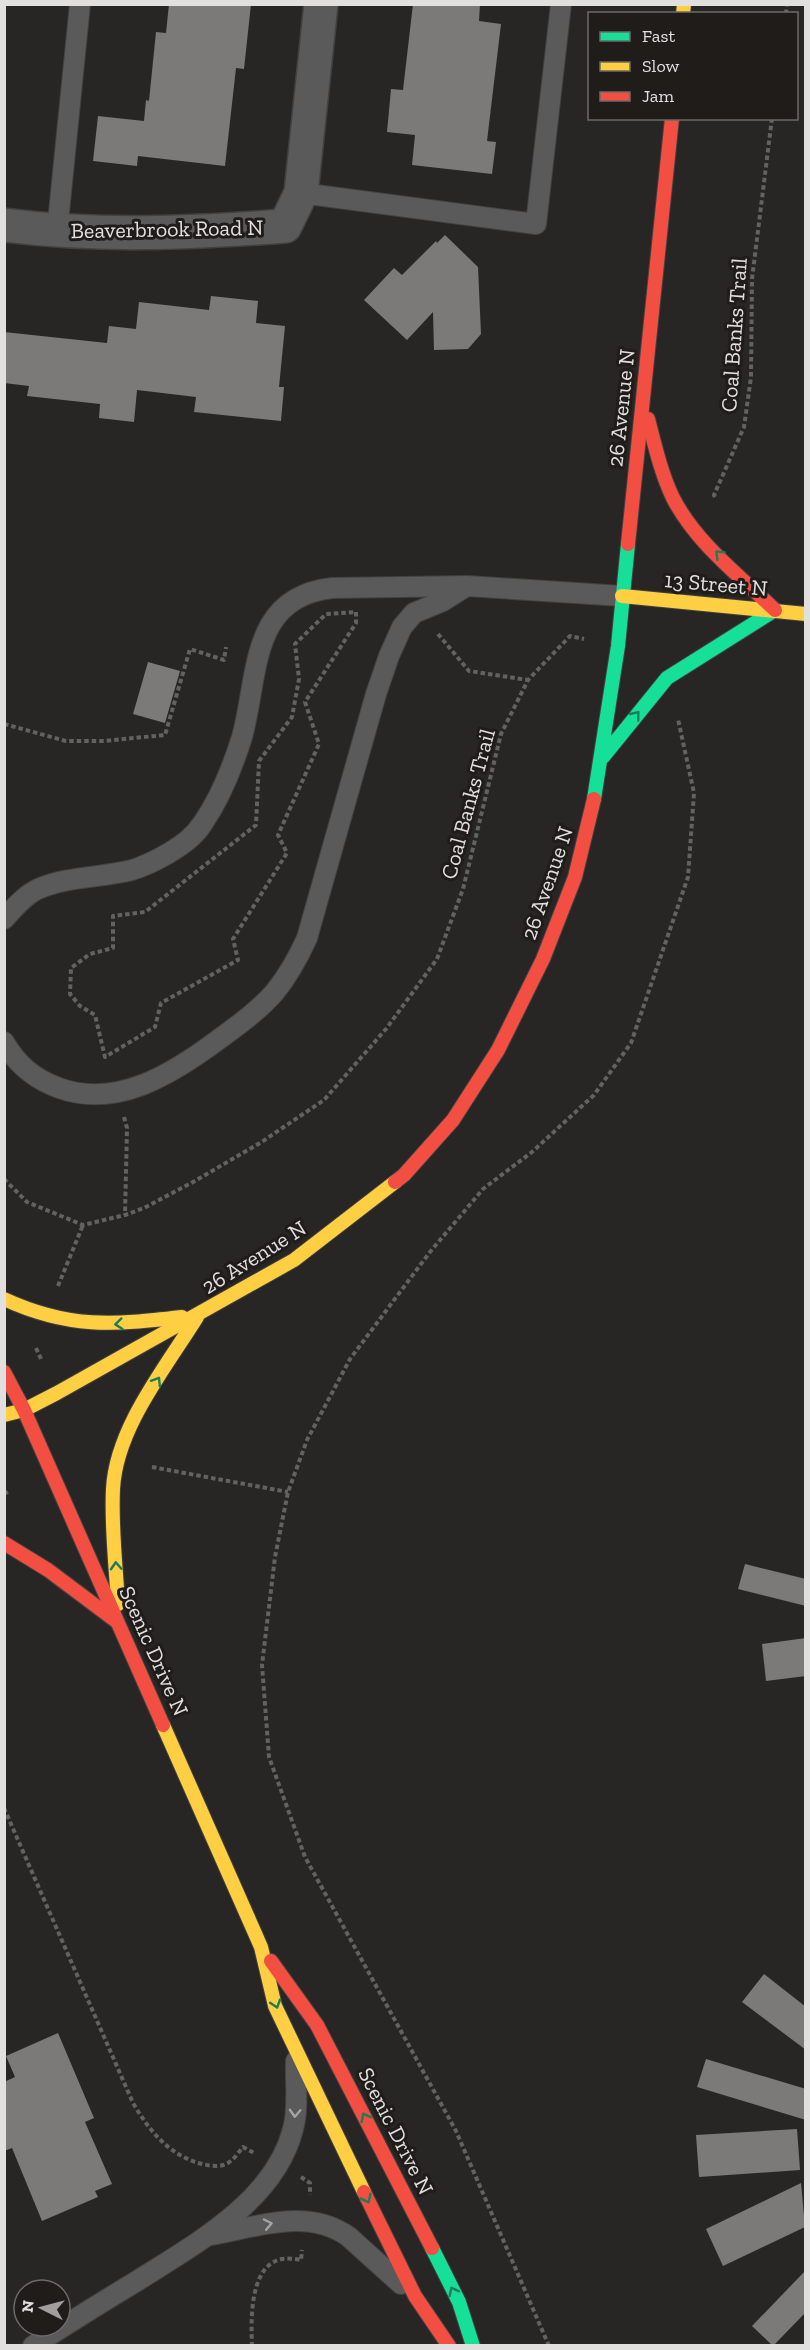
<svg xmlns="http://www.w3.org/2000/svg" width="810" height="2350" font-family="'Zilla Slab',serif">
  <rect width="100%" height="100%" fill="#272625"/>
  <g fill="#7b7a79">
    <path d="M 169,4 L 251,4 L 244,69 L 236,68 L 225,166 L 138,156 L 137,166 L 93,161 L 98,116 L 144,121 L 146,100 L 149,101 L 156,32 L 166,33 Z"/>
    <path d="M 413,4 L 480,4 L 479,21 L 501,24 L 487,141 L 496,142 L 492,174 L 412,165 L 415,135 L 387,132 L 391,89 L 403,90 Z"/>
    <path d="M 445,235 L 478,267 L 481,334 L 468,349 L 434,350 L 433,312 L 407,340 L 364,300 L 394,268 L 402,275 L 436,241 L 437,243 Z"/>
    <path d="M 211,296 L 258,301 L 256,323 L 285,326 L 279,387 L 284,387 L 281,421 L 194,412 L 196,397 L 137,390 L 134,422 L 99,418 L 100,404 L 27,396 L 29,386 L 4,383 L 4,332 L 107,343 L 109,326 L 136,329 L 139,302 L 209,310 Z"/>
    <path d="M 148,662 L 180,671 L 165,723 L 133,714 Z"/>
    <path d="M 745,1564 L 806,1579 L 806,1606 L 738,1589 Z"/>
    <path d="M 806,1638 L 806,1676 L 766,1681 L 762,1644 Z"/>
    <path d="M 764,1974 L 806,2007 L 806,2050 L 742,2002 Z"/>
    <path d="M 58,2033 L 94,2118 L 85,2122 L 112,2184 L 95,2191 L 98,2197 L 42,2221 L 12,2148 L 4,2151 L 4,2082 L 15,2077 L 6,2056 Z"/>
    <path d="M 706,2059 L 806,2089 L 806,2120 L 697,2087 Z"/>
    <path d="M 797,2129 L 800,2170 L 699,2177 L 696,2135 Z"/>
    <path d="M 801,2183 L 805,2227 L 723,2266 L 706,2229 Z"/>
    <path d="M 806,2270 L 806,2312 L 773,2346 L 752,2326 Z"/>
  </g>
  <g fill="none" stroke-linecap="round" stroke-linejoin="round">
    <defs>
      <g id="lane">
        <path d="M 301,193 L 536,224 L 561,4"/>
        <path d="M 57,232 L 80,4"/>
        <path d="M 4,919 C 14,908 25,895 38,889 C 68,876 100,878 132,870 C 145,866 157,860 169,853 C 182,845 194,837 203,823 C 220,798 233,766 242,737 C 259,676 249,597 332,588 L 467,586 L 622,596"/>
        <path d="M 4,1042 C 17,1065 34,1079 59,1088 C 117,1109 172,1074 218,1040 C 237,1026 258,1011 274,993 C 288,976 298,958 307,938 L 376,694 L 389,656 L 402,627 L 414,613 L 443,601 L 465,587"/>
        <path d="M 211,2235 C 257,2227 308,2207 349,2237 L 401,2284"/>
        <path d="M 33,2346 C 67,2324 102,2302 137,2281 C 195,2244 275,2201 293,2129 C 299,2108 295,2083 296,2061"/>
      </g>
      <path id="street" d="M 4,225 C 98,237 191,233 285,226 L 301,193 L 321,4"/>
      <g id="fast">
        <path d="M 603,757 L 667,678 L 775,610"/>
        <path d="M 594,799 L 618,646 L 628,544"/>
        <path d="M 432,2248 L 459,2302 L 473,2346"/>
      </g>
      <g id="slow">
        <path d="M 683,14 L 684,4"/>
        <path d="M 622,596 L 806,614"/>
        <path d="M 4,1299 C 69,1329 113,1325 182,1317"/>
        <path d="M 4,1415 L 24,1410 L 57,1393 L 294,1260 L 395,1182"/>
        <path d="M 118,1604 C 116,1566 111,1527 113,1489 C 116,1428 166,1367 197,1317"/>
        <path d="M 163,1725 L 261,1947 L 275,2006 L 364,2192"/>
      </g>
      <g id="jam">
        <path d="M 648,419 C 655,446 661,473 673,498 C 696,543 740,576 775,610"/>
        <path d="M 628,544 L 672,118"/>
        <path d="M 395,1182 L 404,1175 L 453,1120 L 498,1050 L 543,959 L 575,877 L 594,799"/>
        <path d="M 4,1372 L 24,1410 L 163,1725"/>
        <path d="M 4,1543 L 48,1570 L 116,1621"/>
        <path d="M 271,1961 L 317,2025 L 432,2248"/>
        <path d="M 364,2192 L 415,2296 L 449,2346"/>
      </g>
    </defs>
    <use href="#lane" stroke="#424140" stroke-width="22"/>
    <use href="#street" stroke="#424140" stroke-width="36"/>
    <use href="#fast" stroke="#424140" stroke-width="16"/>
    <use href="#slow" stroke="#424140" stroke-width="16"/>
    <use href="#jam" stroke="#424140" stroke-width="16"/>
    <g stroke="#626260" stroke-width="4" stroke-dasharray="4.5 3" stroke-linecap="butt">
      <path d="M 786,14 L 787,4"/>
      <path d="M 715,497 L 714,495 L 744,427 L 751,377 L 752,279 L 772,118"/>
      <path d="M 356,612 L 356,623 L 305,702 L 319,744 L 278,835 L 287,853 L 233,939 L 238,960 L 161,1003 L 155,1027 L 105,1057 L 95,1015 L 80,1006 L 70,994 L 71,968 L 90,954 L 113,948 L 113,916 L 145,912 L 256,825 L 259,761 L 292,717 L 299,679 L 295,644 L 326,614 Z"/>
      <path d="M 438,634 L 469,671 L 528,680"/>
      <path d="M 4,724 L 66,741 L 104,741 L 165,735 L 190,649 L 224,660 L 226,647"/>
      <path d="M 124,1117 L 127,1128 L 125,1215"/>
      <path d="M 4,1179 L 27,1202 L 83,1225 L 125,1215 L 144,1208 L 193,1182 L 260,1143 L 324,1100 L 386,1029 L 437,959 L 463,889 L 501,734 L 528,680 L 570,636 L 584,639"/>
      <path d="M 58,1286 L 83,1225"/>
      <path d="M 36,1348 L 42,1361"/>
      <path d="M 152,1467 L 288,1492"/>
      <path d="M 4,1494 L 9,1491"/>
      <path d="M 4,1808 L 133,2103 C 149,2130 167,2153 198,2163 C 207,2165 217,2168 226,2164 C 233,2161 238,2153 243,2147 L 254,2153"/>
      <path d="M 301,2177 L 310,2183 L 310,2195"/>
      <path d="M 252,2346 C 251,2321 249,2265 282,2259 C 288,2258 295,2259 301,2260 L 302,2250"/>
      <path d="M 549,2346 L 456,2131 L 305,1857 L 269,1757 L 262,1665 L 275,1557 L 288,1492 L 307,1440 L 350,1359 L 430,1252 L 483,1189 L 532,1152 L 594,1095 L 631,1043 L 688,877 L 694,793 L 678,719"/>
    </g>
    <use href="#lane" stroke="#5b5a5a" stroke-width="20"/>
    <use href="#street" stroke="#5b5a5a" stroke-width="33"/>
    <use href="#fast" stroke="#16e098" stroke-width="14"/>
    <use href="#slow" stroke="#ffcf43" stroke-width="14"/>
    <use href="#jam" stroke="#f24e42" stroke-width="14"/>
  </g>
  <defs><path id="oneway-chevron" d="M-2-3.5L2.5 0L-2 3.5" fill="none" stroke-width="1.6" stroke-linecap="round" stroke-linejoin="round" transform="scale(1.5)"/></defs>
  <g stroke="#1a7e59">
    <use href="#oneway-chevron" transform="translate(719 554) rotate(-135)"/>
    <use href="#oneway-chevron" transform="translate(636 715) rotate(-51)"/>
    <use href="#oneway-chevron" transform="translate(119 1324) rotate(174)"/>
    <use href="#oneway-chevron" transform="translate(157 1381) rotate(-58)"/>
    <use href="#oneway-chevron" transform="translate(116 1566) rotate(-93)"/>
    <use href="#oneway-chevron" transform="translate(276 2004) rotate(72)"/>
    <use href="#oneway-chevron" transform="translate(365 2117) rotate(-117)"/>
    <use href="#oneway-chevron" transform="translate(367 2199) rotate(64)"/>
    <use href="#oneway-chevron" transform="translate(453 2291) rotate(-117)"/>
  </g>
  <g stroke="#a5a4a3">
    <use href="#oneway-chevron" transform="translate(295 2113) rotate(93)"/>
    <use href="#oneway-chevron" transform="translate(268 2224) rotate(-12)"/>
  </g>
  <g text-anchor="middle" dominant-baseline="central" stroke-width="6" stroke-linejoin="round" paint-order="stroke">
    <g font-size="22" fill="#e2e0df" stroke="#1f1c1a">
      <text transform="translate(167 229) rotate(-1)">Beaverbrook Road N</text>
      <text transform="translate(734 335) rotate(-86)">Coal Banks Trail</text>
      <text transform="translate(621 408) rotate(-84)">26 Avenue N</text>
      <text transform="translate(716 584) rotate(5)">13 Street N</text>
      <text transform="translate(468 804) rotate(-75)">Coal Banks Trail</text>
      <text transform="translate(547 883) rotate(-71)">26 Avenue N</text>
      <text transform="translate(254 1257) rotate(-32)">26 Avenue N</text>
      <text transform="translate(154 1651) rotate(66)">Scenic Drive N</text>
      <text transform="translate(396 2131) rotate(63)">Scenic Drive N</text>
    </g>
  </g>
  <rect width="810" height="2350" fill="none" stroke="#e2e0df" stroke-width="12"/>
  <rect x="588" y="12" width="210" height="108" fill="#1f1c1a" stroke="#6d6a69" stroke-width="1.5"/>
  <rect x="600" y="32" width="30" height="9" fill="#16e098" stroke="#6d6a69" stroke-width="1.5"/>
  <text x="642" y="42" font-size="18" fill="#e2e0df">Fast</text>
  <rect x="600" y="62" width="30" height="9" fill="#ffcf43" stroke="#6d6a69" stroke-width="1.5"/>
  <text x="642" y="72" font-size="18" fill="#e2e0df">Slow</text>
  <rect x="600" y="92" width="30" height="9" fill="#f24e42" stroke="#6d6a69" stroke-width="1.5"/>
  <text x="642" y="102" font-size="18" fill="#e2e0df">Jam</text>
  <g transform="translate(42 2308) rotate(276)"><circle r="28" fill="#1f1c1a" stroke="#6d6a69" stroke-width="1.5"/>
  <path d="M0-4.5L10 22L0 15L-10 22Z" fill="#a19f9e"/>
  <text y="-9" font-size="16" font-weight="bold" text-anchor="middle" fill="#e2e0df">N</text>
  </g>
</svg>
